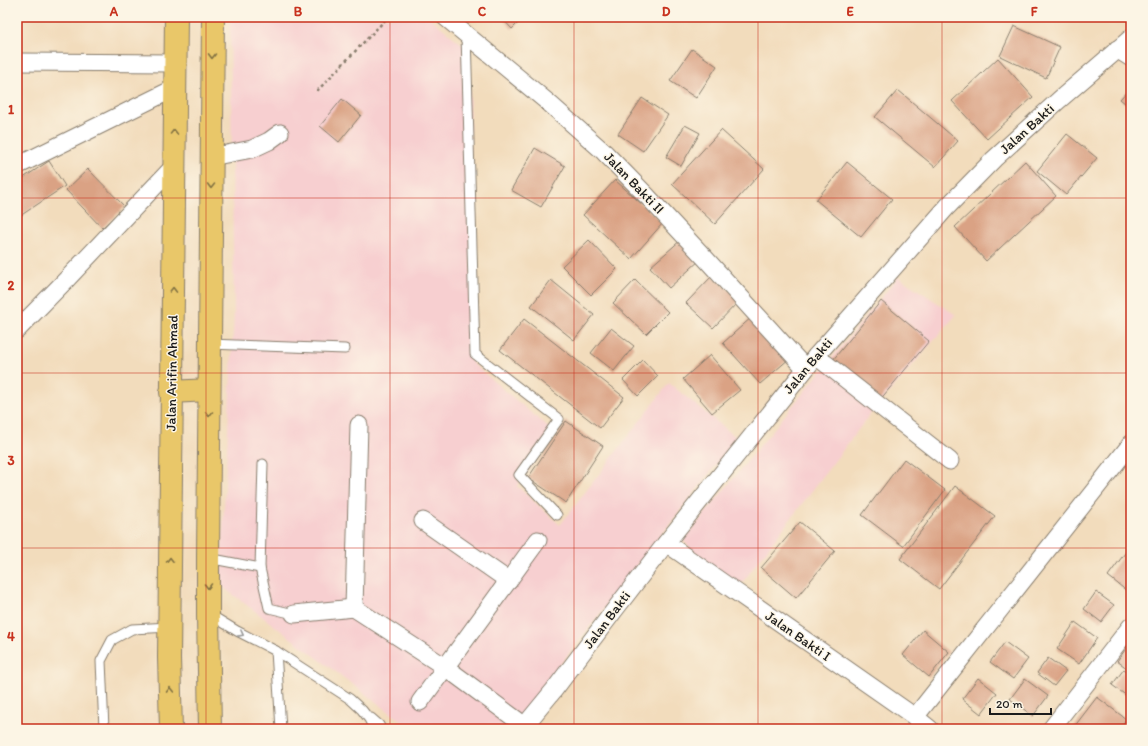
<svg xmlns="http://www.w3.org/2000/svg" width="1148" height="746" font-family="Itim,sans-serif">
  <rect width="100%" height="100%" fill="#fcf5e5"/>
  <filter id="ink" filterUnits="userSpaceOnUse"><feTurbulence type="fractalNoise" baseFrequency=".025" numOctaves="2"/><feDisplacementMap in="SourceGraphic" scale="8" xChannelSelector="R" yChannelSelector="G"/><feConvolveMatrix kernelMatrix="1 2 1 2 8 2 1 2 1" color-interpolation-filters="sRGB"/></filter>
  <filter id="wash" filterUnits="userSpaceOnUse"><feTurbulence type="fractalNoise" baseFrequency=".012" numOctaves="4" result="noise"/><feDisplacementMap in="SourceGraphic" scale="16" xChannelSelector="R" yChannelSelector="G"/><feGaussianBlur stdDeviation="0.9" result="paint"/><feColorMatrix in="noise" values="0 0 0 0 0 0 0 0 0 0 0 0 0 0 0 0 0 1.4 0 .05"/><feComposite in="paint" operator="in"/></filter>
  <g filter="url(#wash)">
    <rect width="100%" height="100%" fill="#f2dcbc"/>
    <g fill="#f7cfd0">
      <path d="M 230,17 L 429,17 L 469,50 L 472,363 L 555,433 L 517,486 L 560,525 L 669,383 L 737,438 L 510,729 L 412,729 L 220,585 L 234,314 Z"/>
      <path d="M 898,277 L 956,315 L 871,413 L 732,596 L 683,540 Z"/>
    </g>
    <g id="blocks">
      <g fill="#daa284">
        <path d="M 501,17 L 524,17 L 512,29 Z"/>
        <path d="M 1014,26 L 1060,47 L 1046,78 L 1000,56 Z"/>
        <path d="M 692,49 L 717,66 L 696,98 L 670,81 Z"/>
        <path d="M 998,58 L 1033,97 L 987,139 L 952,101 Z"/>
        <path d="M 1131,87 L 1131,108 L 1120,99 Z"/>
        <path d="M 898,90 L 958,141 L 935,167 L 875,117 Z"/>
        <path d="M 642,98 L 668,115 L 643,151 L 618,134 Z"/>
        <path d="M 342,99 L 361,115 L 339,142 L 320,126 Z"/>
        <path d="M 685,125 L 700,133 L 681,166 L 666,157 Z"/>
        <path d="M 721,130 L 764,169 L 715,224 L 672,184 Z"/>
        <path d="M 1067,134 L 1097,158 L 1066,195 L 1037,171 Z"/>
        <path d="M 535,148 L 565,166 L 541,207 L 511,190 Z"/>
        <path d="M 49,161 L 65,186 L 17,218 L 17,182 Z"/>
        <path d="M 1025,161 L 1056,196 L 986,261 L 955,227 Z"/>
        <path d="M 847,162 L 892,199 L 861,237 L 816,200 Z"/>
        <path d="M 88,169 L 125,207 L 102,228 L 66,190 Z"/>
        <path d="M 615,180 L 663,223 L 631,259 L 583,215 Z"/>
        <path d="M 682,239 L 700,260 L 669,288 L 650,267 Z"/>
        <path d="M 589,240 L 617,269 L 591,295 L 562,266 Z"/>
        <path d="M 713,275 L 740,300 L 713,328 L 686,303 Z"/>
        <path d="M 551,280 L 594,315 L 574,340 L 531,306 Z"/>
        <path d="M 635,280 L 668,312 L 646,334 L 613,303 Z"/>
        <path d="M 881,301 L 929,341 L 879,401 L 832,361 Z"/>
        <path d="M 753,316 L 790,358 L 760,384 L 723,343 Z"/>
        <path d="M 524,319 L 624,397 L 600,428 L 500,350 Z"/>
        <path d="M 611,328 L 634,346 L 614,371 L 591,353 Z"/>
        <path d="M 710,355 L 740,390 L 712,413 L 683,379 Z"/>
        <path d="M 643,360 L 658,376 L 638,396 L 623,380 Z"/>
        <path d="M 566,421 L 603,446 L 566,503 L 528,478 Z"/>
        <path d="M 904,459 L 945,490 L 903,546 L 862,515 Z"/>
        <path d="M 955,486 L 995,516 L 939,589 L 900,559 Z"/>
        <path d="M 800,522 L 835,551 L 796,598 L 761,568 Z"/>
        <path d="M 1131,545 L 1131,588 L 1128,592 L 1108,576 Z"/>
        <path d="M 1096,592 L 1114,605 L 1101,622 L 1084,609 Z"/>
        <path d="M 1075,622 L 1097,638 L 1079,664 L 1057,649 Z"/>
        <path d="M 923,630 L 949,652 L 929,677 L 903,655 Z"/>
        <path d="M 1005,642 L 1028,659 L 1013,679 L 990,662 Z"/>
        <path d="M 1131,642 L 1131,671 L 1117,661 Z"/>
        <path d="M 1048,658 L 1066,671 L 1054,686 L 1037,673 Z"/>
        <path d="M 1124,669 L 1131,674 L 1131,699 L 1112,685 Z"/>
        <path d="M 978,678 L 997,693 L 981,714 L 962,699 Z"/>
        <path d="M 1025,679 L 1048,696 L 1033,716 L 1010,699 Z"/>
        <path d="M 1097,697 L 1126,719 L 1119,729 L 1076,729 L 1074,727 Z"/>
      </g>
    </g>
  </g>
  <g filter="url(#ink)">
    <use href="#blocks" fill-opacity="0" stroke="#877c6c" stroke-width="1"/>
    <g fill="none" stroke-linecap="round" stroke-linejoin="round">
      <defs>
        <g id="service">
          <path d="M 466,34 L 475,354 L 559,419 L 519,475 L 557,515"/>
          <path d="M 210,344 L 345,349"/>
          <path d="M 263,464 L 260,568 L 269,608 L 294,614"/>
          <path d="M 208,558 L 260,568"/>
          <path d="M 209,614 L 237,631 L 276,651 L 350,699 L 362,710 L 369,719 L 374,729"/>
          <path d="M 276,651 L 281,729"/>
          <path d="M 371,718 L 379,725 L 381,729"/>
          <path d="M 104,729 L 101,661 L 112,640 L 132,629 L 170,627"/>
        </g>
        <g id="minor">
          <path d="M 445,17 L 550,104 L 604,152 L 648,197 L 705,258 L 805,368"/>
          <path d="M 1117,49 L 1131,58"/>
          <path d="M 17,62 L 175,63"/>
          <path d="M 211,157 L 252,149 L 269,141 L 280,133"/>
          <path d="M 17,166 L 175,88"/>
          <path d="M 17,330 L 67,279 L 174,166"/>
          <path d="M 816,356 L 950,461"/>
          <path d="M 359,425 L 354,608 L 445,667 L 525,726"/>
          <path d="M 423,521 L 509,581"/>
          <path d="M 666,543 L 915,717 L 930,729"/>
          <path d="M 294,614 L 354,608"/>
          <path d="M 420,702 L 538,540"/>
          <path d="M 915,717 L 1131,444"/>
          <path d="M 522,729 L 554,690 L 613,612 L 666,543 L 816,356 L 947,207 L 994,159 L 1059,100 L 1131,38"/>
          <path d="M 1051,729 L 1131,626"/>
        </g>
        <g id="primary">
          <path d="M 171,392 L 209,390"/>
          <path d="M 171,729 L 169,658 L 176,17"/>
          <path d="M 210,729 L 208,614 L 208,558 L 213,17"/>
        </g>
      </defs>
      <use href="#service" stroke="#877c6c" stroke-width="11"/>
      <use href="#minor" stroke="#877c6c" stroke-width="19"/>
      <use href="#primary" stroke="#877c6c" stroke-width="24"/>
      <path stroke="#877c6c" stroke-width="2.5" stroke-dasharray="3 3" stroke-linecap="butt" d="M 317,91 L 388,17"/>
      <use href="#service" stroke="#fff" stroke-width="9"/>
      <use href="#minor" stroke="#fff" stroke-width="17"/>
      <use href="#primary" stroke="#e9c769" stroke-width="22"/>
    </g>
    <defs><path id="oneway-chevron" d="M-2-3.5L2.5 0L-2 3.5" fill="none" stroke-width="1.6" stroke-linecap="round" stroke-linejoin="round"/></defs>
    <g stroke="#827242">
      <use href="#oneway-chevron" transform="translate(212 56) rotate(91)"/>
      <use href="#oneway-chevron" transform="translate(174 132) rotate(-89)"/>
      <use href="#oneway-chevron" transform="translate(211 186) rotate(91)"/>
      <use href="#oneway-chevron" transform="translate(173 290) rotate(-89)"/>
      <use href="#oneway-chevron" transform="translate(209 414) rotate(90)"/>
      <use href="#oneway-chevron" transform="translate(170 560) rotate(-90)"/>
      <use href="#oneway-chevron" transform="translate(208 586) rotate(90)"/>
      <use href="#oneway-chevron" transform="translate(170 690) rotate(-91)"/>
    </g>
    <use stroke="#999" href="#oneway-chevron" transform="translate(241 634) rotate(28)"/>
  </g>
  <path fill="none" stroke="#c8321e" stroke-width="1" stroke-opacity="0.55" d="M 206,17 L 206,729M 390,17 L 390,729M 574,17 L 574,729M 758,17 L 758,729M 942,17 L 942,729M 17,198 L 1131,198M 17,373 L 1131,373M 17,548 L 1131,548"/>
  <g text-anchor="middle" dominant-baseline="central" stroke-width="3" stroke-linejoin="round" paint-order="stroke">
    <g font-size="14" fill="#1c1c1c" stroke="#fcf5e5">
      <text transform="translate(1027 129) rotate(-42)">Jalan Bakti</text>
      <text transform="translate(634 183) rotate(46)">Jalan Bakti II</text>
      <text transform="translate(808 366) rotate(-50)">Jalan Bakti</text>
      <text transform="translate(172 373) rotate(-89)">Jalan Arifin Ahmad</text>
      <text transform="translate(607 620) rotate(-53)">Jalan Bakti</text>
      <text transform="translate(798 636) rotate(35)">Jalan Bakti I</text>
    </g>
  </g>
  <rect width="1148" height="746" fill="none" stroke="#fcf5e5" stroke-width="44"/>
  <path d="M990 708v6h61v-6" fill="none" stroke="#1c1c1c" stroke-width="2"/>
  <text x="996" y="708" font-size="12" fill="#1c1c1c" stroke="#fcf5e5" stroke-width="3" paint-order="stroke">20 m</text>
  <rect x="22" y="22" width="1104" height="702" fill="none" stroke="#c8321e" stroke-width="1.5"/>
  <g font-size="13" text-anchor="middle" font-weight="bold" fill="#c8321e">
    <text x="114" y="16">A</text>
    <text x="298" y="16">B</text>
    <text x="482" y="16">C</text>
    <text x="666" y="16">D</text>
    <text x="850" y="16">E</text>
    <text x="1034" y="16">F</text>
    <text x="11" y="114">1</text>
    <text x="11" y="290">2</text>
    <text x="11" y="465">3</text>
    <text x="11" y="641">4</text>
  </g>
</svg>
